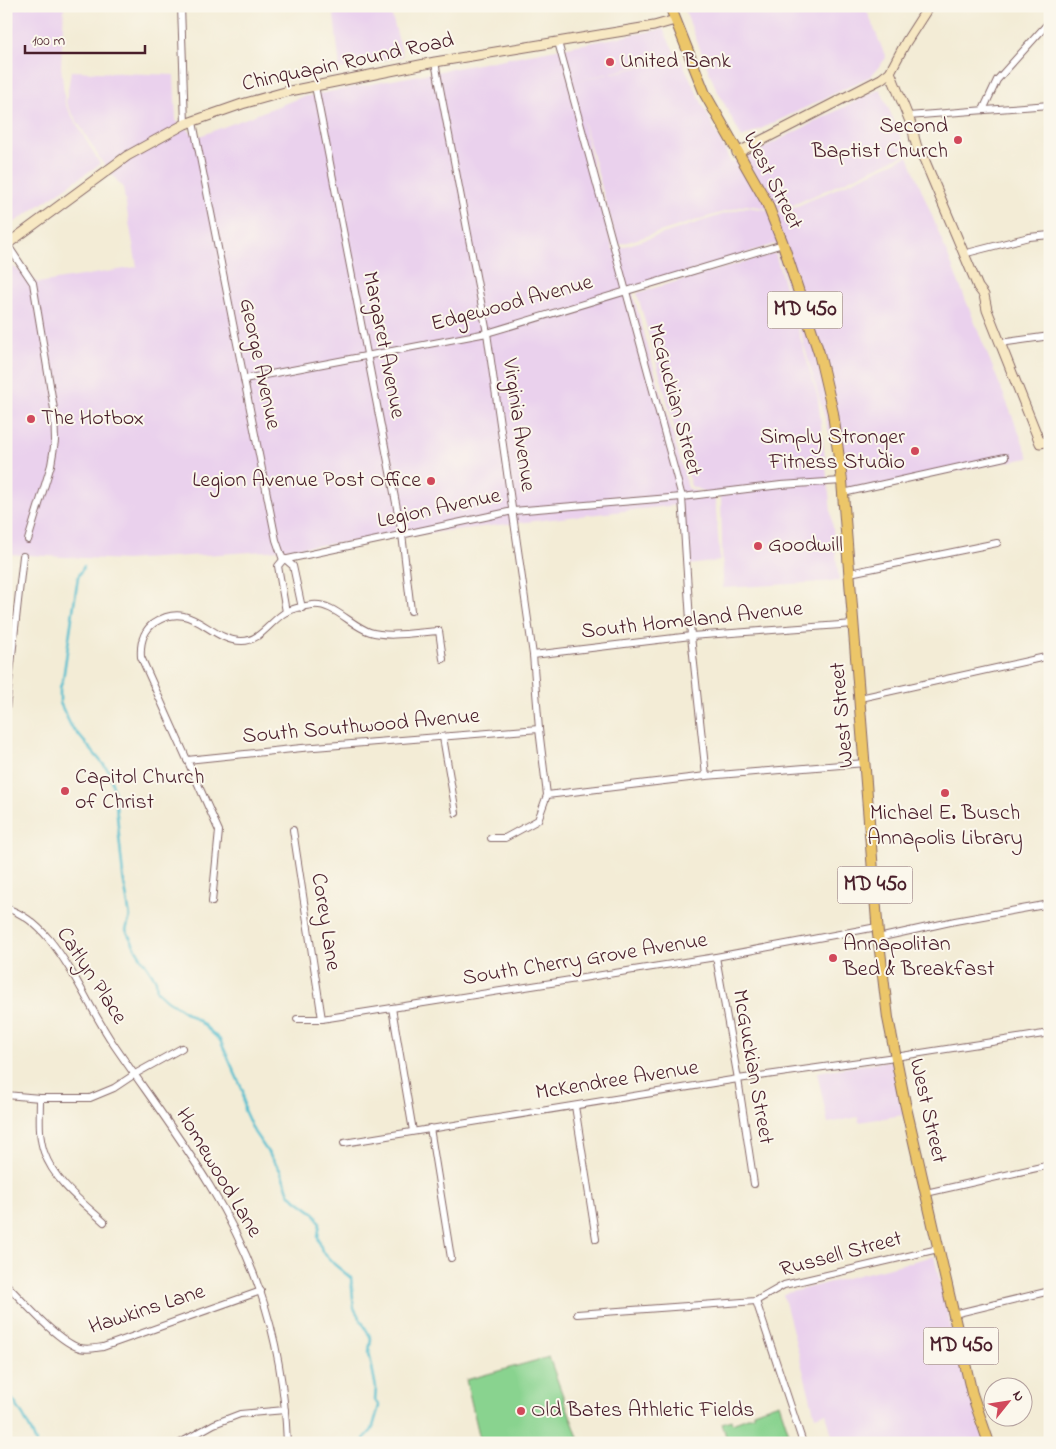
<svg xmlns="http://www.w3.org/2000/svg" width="1056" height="1449" font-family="'Indie Flower',sans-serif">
  <rect width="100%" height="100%" fill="#fbf7ec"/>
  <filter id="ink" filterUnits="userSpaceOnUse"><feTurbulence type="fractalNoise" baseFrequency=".02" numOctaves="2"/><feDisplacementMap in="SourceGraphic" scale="10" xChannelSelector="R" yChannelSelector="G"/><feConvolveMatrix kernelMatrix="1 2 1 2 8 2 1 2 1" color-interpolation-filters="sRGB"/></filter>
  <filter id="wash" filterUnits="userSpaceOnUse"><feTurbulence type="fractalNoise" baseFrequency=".0096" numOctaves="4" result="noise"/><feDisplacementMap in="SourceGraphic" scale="20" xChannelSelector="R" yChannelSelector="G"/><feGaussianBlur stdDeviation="1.12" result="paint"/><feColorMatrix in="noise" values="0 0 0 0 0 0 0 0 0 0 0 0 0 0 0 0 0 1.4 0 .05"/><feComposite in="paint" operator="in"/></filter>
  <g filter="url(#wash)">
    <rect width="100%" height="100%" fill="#f3ecd6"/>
    <g fill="#ead1ed">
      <path d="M 6,6 L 64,6 L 61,66 L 65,104 L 100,164 L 6,228 Z"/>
      <path d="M 333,6 L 391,6 L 392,16 L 403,56 L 340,69 Z"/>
      <path d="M 683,6 L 865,6 L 886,58 L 871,76 L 742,138 L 714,84 Z"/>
      <path d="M 663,29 L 677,57 L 573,82 L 680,58 L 731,163 L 751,154 L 880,89 L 908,153 L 782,210 L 746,205 L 618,245 L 581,114 L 613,250 L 746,207 L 784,212 L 908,156 L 1029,458 L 846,491 L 775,244 L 632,291 L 688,488 L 715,499 L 720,561 L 688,565 L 677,505 L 267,551 L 125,560 L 6,554 L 6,262 L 38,283 L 137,267 L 123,188 L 102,162 L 66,103 L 71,71 L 174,75 L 176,121 L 197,137 L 302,97 Z"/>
      <path d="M 775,253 L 818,398 L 839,581 L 723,588 L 721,498 L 691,486 L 637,293 Z"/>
      <path d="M 892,1060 L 903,1115 L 859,1122 L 858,1117 L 828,1123 L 817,1072 Z"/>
      <path d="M 934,1256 L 958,1357 L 985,1443 L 834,1443 L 826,1413 L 815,1416 L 783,1294 Z"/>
    </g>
    <g fill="#89d38f" stroke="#6a795d">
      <path d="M 549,1357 L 580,1443 L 481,1443 L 466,1380 Z"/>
      <path d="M 779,1403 L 792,1442 L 728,1443 L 722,1423 L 731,1420 L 732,1423 L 753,1415 L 753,1412 Z"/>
    </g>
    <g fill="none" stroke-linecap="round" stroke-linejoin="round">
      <g stroke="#53becf" stroke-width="2.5">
        <path d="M 84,566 L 78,577 L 63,679 L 60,688 L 60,703 L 71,726 L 109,771 L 115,795 L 123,876 L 130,917 L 126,930 L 137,951 L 156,980 L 157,991 L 167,1000 L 199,1021 L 220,1040 L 243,1091 L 244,1110 L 254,1132 L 280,1170 L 290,1195 L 314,1213 L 320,1223 L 318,1237 L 322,1251 L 334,1264 L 351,1278 L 354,1308 L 371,1338 L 369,1352 L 376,1388 L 375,1400 L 379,1406 L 372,1430 L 364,1439 L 365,1443"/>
        <path d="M 6,1391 C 19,1407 29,1424 36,1443"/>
      </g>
    </g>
  </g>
  <g filter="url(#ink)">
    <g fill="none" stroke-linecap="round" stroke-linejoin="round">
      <defs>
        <g id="street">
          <path d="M 181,6 L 185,124"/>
          <path d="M 558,42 L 682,497 L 691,636 L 706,776"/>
          <path d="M 435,62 L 487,333 L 533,655 L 539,729 L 547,795 L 538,820 L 505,838 L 491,838"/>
          <path d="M 315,86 L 402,534 L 411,611"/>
          <path d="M 983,110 L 997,80 L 1050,21"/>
          <path d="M 908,116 L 1050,105"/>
          <path d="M 193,122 L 276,540 L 283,560"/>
          <path d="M 7,244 L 33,283 L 54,409 L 55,441 L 51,465 L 28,540"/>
          <path d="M 963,254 L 1029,237 L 1050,235"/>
          <path d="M 1000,343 L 1050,336"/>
          <path d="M 244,379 L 487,333 L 783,244"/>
          <path d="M 843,493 L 1005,457"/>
          <path d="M 285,559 L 293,566 L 302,608"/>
          <path d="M 283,560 L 513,511 L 682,497 L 781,485 L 842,481"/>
          <path d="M 283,560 L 278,566 L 286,612"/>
          <path d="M 850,573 L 997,543"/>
          <path d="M 533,655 L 691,636 L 854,624"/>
          <path d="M 860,698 L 1050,656"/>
          <path d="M 6,710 L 23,556"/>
          <path d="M 443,737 L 456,813"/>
          <path d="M 187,760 L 302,748 L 539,729"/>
          <path d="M 547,795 L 706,776 L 865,763"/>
          <path d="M 293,830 L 322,1019"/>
          <path d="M 212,902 L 219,831 L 141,657 C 140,643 143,631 154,623 C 192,598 208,641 242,641 C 261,641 271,620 286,612 C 293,608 305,606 312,605 C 333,602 351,626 370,632 C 389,638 419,632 439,631 L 443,659"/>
          <path d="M 6,908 C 22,913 38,926 49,939 C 75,971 91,1011 114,1045 C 168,1124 229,1199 260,1291 C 277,1340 285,1391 287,1443"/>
          <path d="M 878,938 L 955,921 L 1050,904"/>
          <path d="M 716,957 L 738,1079 L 754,1184"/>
          <path d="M 392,1008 L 413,1131"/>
          <path d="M 297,1019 L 322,1019 L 716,957 L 877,927"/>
          <path d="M 6,1095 L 40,1098 L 90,1098 L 114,1088 L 135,1074 L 182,1048"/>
          <path d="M 40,1098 C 40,1116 38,1135 44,1152 C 54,1181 82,1202 104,1222"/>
          <path d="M 575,1106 L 596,1239"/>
          <path d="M 430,1128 L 451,1258"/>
          <path d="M 344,1143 L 738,1079 L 895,1057 L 1050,1033"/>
          <path d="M 926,1193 L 1050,1165"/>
          <path d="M 6,1284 C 24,1302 57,1341 80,1348 C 88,1350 96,1348 103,1347 L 261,1291"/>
          <path d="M 756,1301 L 803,1443"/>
          <path d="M 577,1314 L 756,1301 L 784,1285 L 938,1249"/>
          <path d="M 954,1314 L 1050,1291"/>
          <path d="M 180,1443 L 214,1424 L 240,1414 L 285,1410"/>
        </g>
        <g id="secondary">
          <path d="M 890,72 L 913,129 C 914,139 917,151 924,159 L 978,287 L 984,295 L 987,310 L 1040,443 L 1050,441"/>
          <path d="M 737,153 L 881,79 L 890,72 L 906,42 L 929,6"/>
          <path d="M 6,245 L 127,156 L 185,124 L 242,104 L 285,92 L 435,62 L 654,26 L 675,20"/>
        </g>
        <path id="primary" d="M 670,6 L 705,94 L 767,203 L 783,244 L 819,353 L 833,413 L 842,481 L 878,934 L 888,1018 L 905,1103 L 972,1394 L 989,1443"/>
      </defs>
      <use href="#street" stroke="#856767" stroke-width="8"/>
      <use href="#secondary" stroke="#856767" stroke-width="11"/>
      <use href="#primary" stroke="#856767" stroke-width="12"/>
      <use href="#street" stroke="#fff" stroke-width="6"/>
      <use href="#secondary" stroke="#f7e8c3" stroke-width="9"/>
      <use href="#primary" stroke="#ecc669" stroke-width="10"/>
    </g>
  </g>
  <g fill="#d1495b" stroke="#fbf7ec" stroke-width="2">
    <circle cx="610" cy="62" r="5"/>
    <circle cx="958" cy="140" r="5"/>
    <circle cx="31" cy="419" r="5"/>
    <circle cx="915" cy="451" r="5"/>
    <circle cx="431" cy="481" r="5"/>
    <circle cx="758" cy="546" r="5"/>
    <circle cx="65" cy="791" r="5"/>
    <circle cx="945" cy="793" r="5"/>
    <circle cx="833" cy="958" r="5"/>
    <circle cx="521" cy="1411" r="5"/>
  </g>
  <g text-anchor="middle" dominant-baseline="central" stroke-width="4" stroke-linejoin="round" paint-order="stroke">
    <g fill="#fbf7ec" stroke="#7f6065" stroke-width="1">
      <rect x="767.5" y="291.5" width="75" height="37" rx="4"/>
      <rect x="837.5" y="866.5" width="75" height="37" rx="4"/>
      <rect x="923.5" y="1327.5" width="75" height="37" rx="4"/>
    </g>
    <g font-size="21" font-weight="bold" fill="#4a1f2b">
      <text x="805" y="310">MD 450</text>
      <text x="875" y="885">MD 450</text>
      <text x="961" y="1346">MD 450</text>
    </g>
    <g font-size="22" fill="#4a1f2b" stroke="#fbf7ec" text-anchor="start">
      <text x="620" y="62">United Bank</text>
      <text x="948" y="127" text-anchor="end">Second<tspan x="948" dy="25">Baptist Church</tspan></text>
      <text x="41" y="419">The Hotbox</text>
      <text x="905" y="438" text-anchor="end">Simply Stronger<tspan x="905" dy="25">Fitness Studio</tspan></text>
      <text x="421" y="481" text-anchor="end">Legion Avenue Post Office</text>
      <text x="768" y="546">Goodwill</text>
      <text x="75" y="778">Capitol Church<tspan x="75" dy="25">of Christ</tspan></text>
      <text x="945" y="814" text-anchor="middle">Michael E. Busch<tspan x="945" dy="25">Annapolis Library</tspan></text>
      <text x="843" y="945">Annapolitan<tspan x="843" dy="25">Bed &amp; Breakfast</tspan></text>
      <text x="531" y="1411">Old Bates Athletic Fields</text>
    </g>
    <g font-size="22" fill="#4a1f2b" stroke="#fbf7ec">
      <text transform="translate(348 63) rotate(-12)">Chinquapin Round Road</text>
      <text transform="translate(772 181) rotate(63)">West Street</text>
      <text transform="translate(512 304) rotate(-15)">Edgewood Avenue</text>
      <text transform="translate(383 345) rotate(79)">Margaret Avenue</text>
      <text transform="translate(259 364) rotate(78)">George Avenue</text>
      <text transform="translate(674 400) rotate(75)">McGuckian Street</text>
      <text transform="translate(518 425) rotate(82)">Virginia Avenue</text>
      <text transform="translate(439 509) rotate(-12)">Legion Avenue</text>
      <text transform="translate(692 621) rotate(-6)">South Homeland Avenue</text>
      <text transform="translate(843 715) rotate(-95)">West Street</text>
      <text transform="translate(361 727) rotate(-5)">South Southwood Avenue</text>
      <text transform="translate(325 922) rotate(81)">Corey Lane</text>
      <text transform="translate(585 960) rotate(-9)">South Cherry Grove Avenue</text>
      <text transform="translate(91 976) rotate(57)">Catlyn Place</text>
      <text transform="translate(752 1067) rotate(80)">McGuckian Street</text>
      <text transform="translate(617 1081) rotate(-9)">McKendree Avenue</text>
      <text transform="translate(927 1111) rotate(77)">West Street</text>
      <text transform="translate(218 1173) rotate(59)">Homewood Lane</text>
      <text transform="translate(841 1255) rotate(-15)">Russell Street</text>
      <text transform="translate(147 1310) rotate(-18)">Hawkins Lane</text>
    </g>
  </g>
  <rect width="1056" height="1449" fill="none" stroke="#fbf7ec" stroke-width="25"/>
  <g transform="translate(1008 1402) rotate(60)"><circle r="24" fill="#fbf7ec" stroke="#b4a19f"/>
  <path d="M0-4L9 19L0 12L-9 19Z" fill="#d1495b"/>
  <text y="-8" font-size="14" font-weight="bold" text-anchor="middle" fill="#4a1f2b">N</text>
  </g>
  <path d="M25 45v8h120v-8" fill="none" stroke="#4a1f2b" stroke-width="2.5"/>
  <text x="32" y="45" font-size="15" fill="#4a1f2b" stroke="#fbf7ec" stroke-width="4" paint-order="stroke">100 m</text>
</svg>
